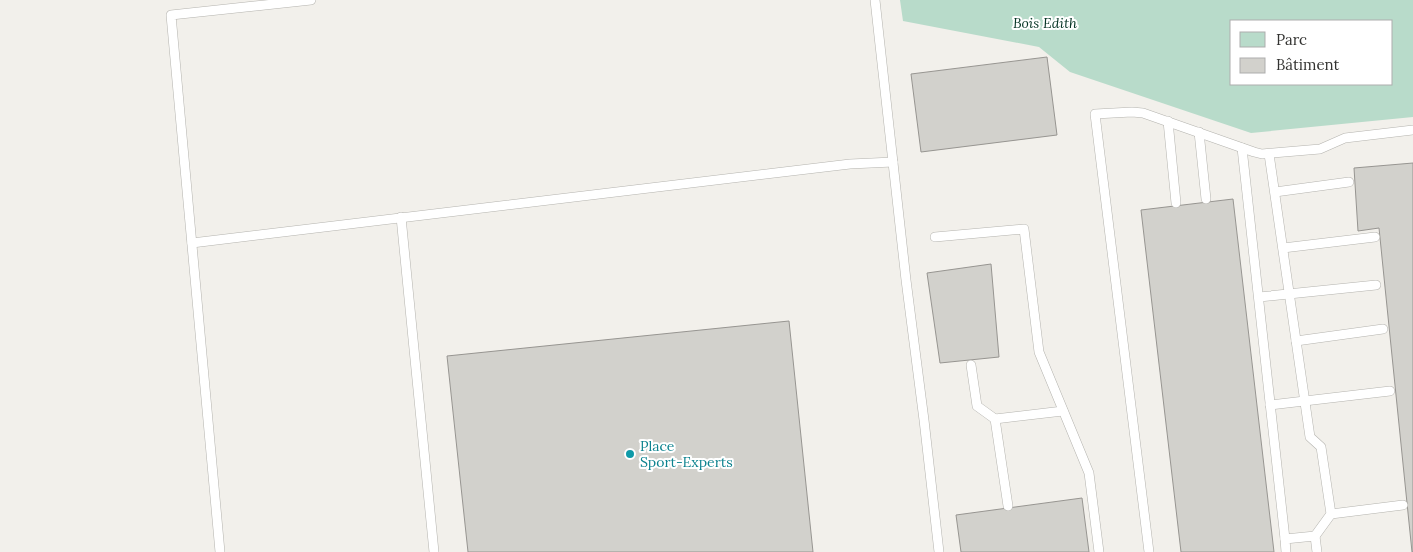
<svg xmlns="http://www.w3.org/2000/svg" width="1413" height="552" font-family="Lora,serif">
  <rect width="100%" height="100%" fill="#f2f0eb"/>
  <path fill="#b8dbca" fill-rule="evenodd" d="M 900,0 L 1413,0 L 1413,117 L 1251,133 L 1070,72 L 1039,47 L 903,21 ZM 1232,21 L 1392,21 L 1392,84 L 1232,84 Z"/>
  <g fill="#d2d1cc" stroke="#979591">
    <path d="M 1047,57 L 1057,135 L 921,152 L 911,74 Z"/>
    <path d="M 1413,163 L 1413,552 L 1412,552 L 1379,228 L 1358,231 L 1354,168 Z"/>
    <path d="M 1233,199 L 1274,552 L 1181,552 L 1141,210 Z"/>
    <path d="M 991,264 L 999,357 L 940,363 L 927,273 Z"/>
    <path d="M 789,321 L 813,552 L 468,552 L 447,356 Z"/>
    <path d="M 1082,498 L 1089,552 L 961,552 L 956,515 Z"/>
  </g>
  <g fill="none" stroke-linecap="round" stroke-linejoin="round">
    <defs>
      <g id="service">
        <path d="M 875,0 L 906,280 L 924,420 L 939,552"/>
        <path d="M 1168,121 L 1176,203"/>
        <path d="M 1199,132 L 1206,199"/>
        <path d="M 1242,148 L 1285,539"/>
        <path d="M 1269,154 L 1310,437 L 1321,447 L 1331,514 L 1315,536"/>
        <path d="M 1275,192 L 1349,182"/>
        <path d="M 401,217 L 434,552"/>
        <path d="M 935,237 L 1024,229 L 1039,352 L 1089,473 L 1099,552"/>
        <path d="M 192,243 L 850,164 L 893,162"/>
        <path d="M 1283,248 L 1375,237"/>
        <path d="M 1259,297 L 1376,285"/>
        <path d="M 1296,341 L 1383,329"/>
        <path d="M 971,365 L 977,406 L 995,419"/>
        <path d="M 1270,405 L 1390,391"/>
        <path d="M 1008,506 L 995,419 L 1063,411"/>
        <path d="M 1331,514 L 1403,505"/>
        <path d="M 220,552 L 171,15 L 311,0"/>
        <path d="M 1149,552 L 1095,114 L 1132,112 L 1143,113 L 1254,152 L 1262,154 L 1320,149 L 1345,138 L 1413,130"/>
        <path d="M 1286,552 L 1285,539 L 1315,536 L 1317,552"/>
      </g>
    </defs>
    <use href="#service" stroke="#b4b3ae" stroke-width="10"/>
    <use href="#service" stroke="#fff" stroke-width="9"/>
  </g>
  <circle fill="#0f9aa8" stroke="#fff" stroke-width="2" cx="630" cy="454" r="5"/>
  <g text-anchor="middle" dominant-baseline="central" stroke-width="4" stroke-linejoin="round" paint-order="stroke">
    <g font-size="14" font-style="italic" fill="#053424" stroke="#fff">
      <text x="1045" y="23">Bois Edith</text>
    </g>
    <g font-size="14" fill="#0d838f" stroke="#fff" text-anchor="start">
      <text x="640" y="446">Place<tspan x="640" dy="16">Sport-Experts</tspan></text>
    </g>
  </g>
  <rect x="1230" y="20" width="162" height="65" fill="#ffffff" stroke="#adadad"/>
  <rect x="1240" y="32" width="25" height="15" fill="#b8dbca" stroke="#adadad"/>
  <text x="1276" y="45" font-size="15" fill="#333331">Parc</text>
  <rect x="1240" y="58" width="25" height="15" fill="#d2d1cc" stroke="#adadad"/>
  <text x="1276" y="70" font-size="15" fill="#333331">Bâtiment</text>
</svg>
